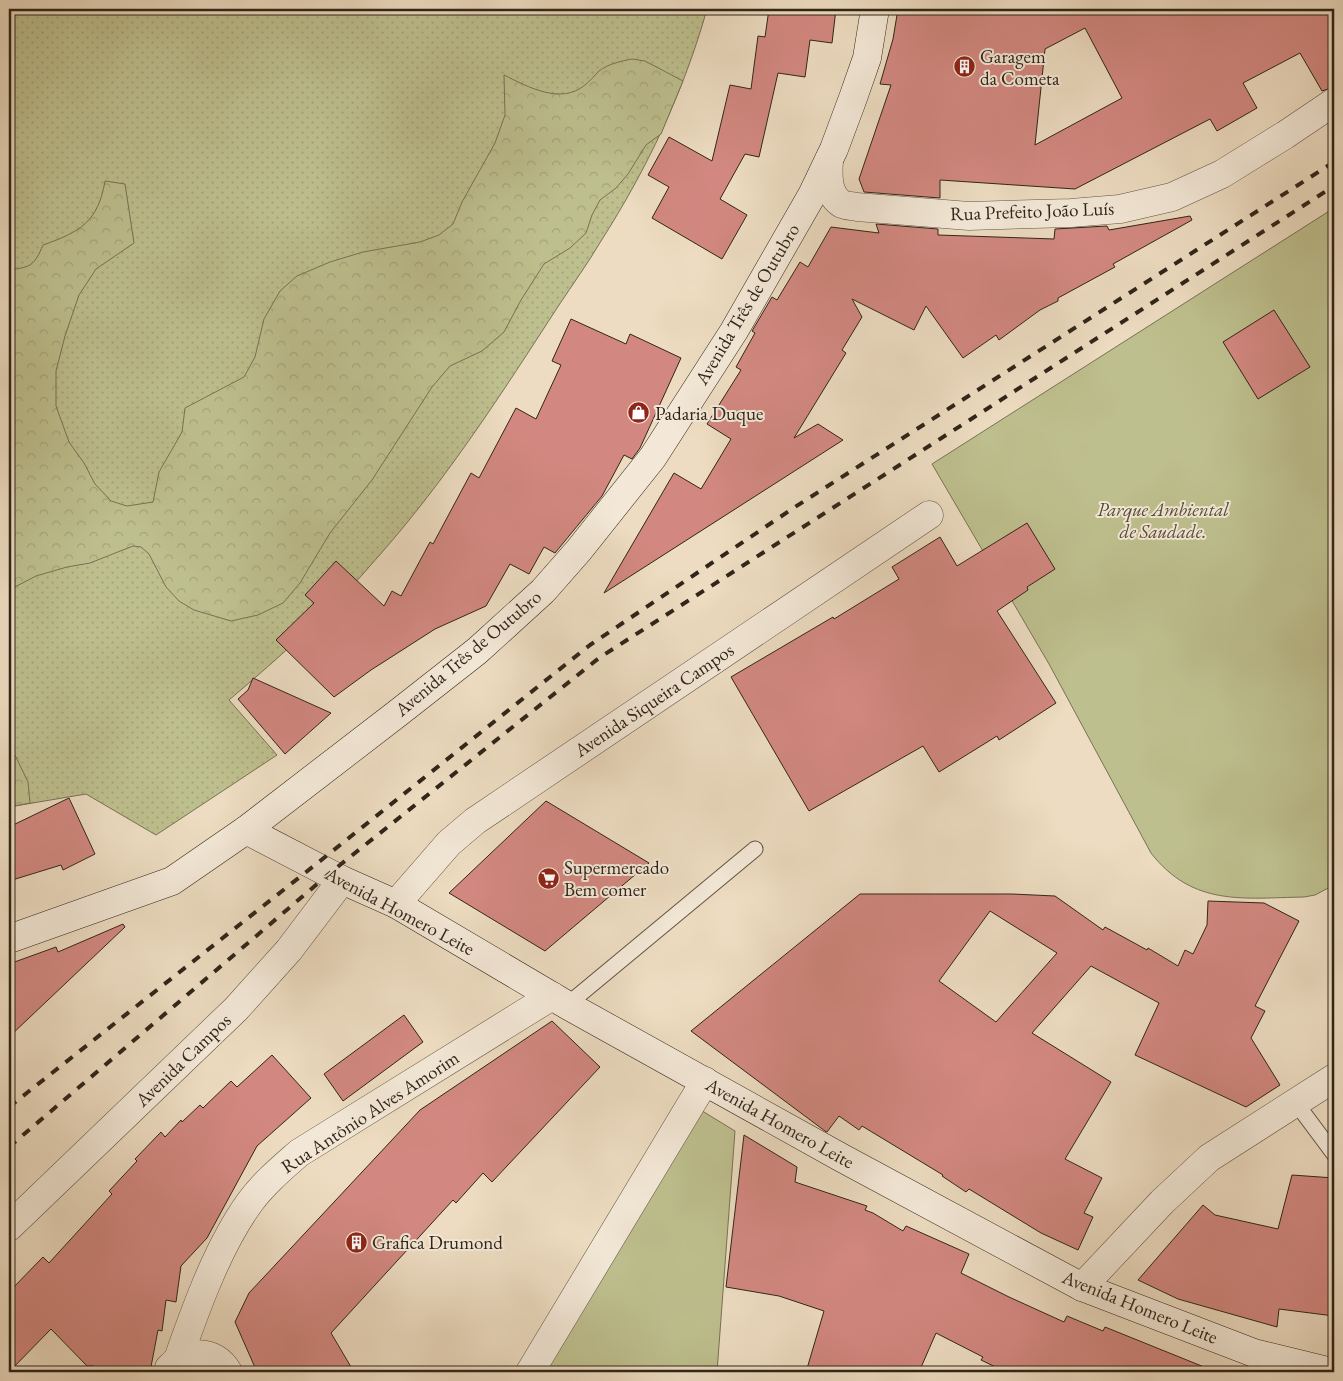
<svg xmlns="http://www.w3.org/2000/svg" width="1343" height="1381" font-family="'EB Garamond',serif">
  <defs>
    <pattern id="grass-dots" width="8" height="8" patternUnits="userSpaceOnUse" patternTransform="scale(1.25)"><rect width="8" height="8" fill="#bebf8e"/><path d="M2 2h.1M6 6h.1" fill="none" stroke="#a4a47a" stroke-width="1.8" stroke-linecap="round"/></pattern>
    <pattern id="forest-crowns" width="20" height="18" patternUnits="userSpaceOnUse" patternTransform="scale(1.25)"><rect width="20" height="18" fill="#bebf8e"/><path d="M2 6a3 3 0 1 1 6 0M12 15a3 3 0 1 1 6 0" fill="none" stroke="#a4a47a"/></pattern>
  </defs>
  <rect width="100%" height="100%" fill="#eddcc1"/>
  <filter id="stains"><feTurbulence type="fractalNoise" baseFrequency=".004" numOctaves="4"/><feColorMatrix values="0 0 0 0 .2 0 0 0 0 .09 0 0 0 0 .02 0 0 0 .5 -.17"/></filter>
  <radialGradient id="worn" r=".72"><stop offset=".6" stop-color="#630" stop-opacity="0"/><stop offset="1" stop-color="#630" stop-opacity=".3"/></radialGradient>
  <path fill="url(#grass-dots)" stroke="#777254" d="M 9,9 L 707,9 C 684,91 647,169 601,241 C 588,263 573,284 559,305 C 502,393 447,479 377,558 C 332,611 282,655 229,700 L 277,755 L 156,835 L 86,794 L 9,807 Z"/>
  <g fill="url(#forest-crowns)" stroke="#777254">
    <path d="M 632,59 L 645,61 L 683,81 L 661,134 L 646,145 L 628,174 L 616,188 L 600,200 L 592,215 L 586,233 L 570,248 L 544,264 L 521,300 L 504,332 L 482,351 L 450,366 L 432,387 L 372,480 L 330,533 L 300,583 L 283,603 L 258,615 L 231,621 L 194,610 L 179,601 L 166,587 L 149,554 L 141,547 L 133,546 L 90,563 L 67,567 L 36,576 L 9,590 L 9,270 C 31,267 34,266 43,245 C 80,232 98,222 105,181 L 125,184 L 134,243 L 96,269 L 79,295 L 65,336 L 56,371 L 56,406 L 69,442 L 84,463 L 95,484 L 111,501 L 127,506 L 153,502 L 159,472 L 182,432 L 185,408 L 244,377 L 255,357 L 264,319 L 280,291 L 297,276 L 330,262 L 363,252 L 420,242 L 439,235 L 453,224 L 462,202 L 495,143 L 505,115 L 504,75 C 528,87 561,105 585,85 C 590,81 594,76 599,71 C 608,64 621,61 632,59 Z"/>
    <path d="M 9,748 L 16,757 L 28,782 L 30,803 L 9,807 Z"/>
  </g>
  <g fill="#bebf8e" stroke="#777254">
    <path d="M 1334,208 L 1334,885 L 1315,895 L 1304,897 C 1244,898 1193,907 1151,853 L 1049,664 L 932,464 Z"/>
    <path d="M 699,1109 L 735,1131 L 717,1372 L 541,1372 Z"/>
  </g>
  <g fill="#d28880" stroke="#302519" fill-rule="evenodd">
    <path d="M 769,9 L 836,9 L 832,43 L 810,40 L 805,77 L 778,73 L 759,157 L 745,154 L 720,199 L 747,215 L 722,259 L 652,218 L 669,187 L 648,175 L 669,137 L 712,161 L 730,85 L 751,89 L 758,36 L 765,37 Z"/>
    <path d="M 898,9 L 1334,9 L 1334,87 L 1322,91 L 1300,53 L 1243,83 L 1257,108 L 1217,131 L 1210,119 L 1075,189 L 940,180 L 940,198 L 864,192 L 859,179 L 891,85 L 880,84 L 893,39 ZM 1085,28 L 1122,98 L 1035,145 L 1045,49 Z"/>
    <path d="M 1190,216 L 1192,220 L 1113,264 L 1115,267 L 1058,298 L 1058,301 L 1040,310 L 999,340 L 996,335 L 963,358 L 926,306 L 914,330 L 852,299 L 862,317 L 842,350 L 846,353 L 794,438 L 818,424 L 843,440 L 604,593 L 674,473 L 701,489 L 731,439 L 707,424 L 741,370 L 736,367 L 755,333 L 752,331 L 772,297 L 777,300 L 800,262 L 808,267 L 831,227 L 879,233 L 876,224 L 938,229 L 938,235 L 1054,239 L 1055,229 L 1107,226 L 1109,230 Z"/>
    <path d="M 1274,310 L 1310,367 L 1258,399 L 1223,342 Z"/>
    <path d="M 571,319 L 626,344 L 630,334 L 681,358 L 640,448 L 632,459 L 624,455 L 602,496 L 555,553 L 544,547 L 529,574 L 510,564 L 486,606 L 435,629 L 371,670 L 334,697 L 276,640 L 314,603 L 305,595 L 336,561 L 384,606 L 392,591 L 401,596 L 430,542 L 433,544 L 471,473 L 479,478 L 516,408 L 536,419 L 561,365 L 552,361 Z"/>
    <path d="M 1027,523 L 1055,569 L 1027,587 L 1028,590 L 997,611 L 1056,703 L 999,740 L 997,736 L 939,772 L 923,746 L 809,811 L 731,677 L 833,617 L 834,619 L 899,579 L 892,567 L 940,537 L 957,566 Z"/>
    <path d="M 253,678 L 331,713 L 285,754 L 238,699 L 248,690 Z"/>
    <path d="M 69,798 L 95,854 L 63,870 L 61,865 L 9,881 L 9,827 Z"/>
    <path d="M 546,801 L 649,863 L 545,951 L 449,893 Z"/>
    <path d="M 860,894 L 1012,894 L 1055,896 L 1103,930 L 1105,927 L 1147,950 L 1148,948 L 1178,966 L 1185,950 L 1193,954 L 1207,925 L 1208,901 L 1264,903 L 1299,921 L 1255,1006 L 1265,1011 L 1251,1038 L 1280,1085 L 1246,1107 L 1135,1055 L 1159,1003 L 1091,966 L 1032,1033 L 1111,1082 L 1065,1159 L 1102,1178 L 1084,1213 L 1093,1217 L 1078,1250 L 1041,1233 L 969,1189 L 966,1192 L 942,1176 L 943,1175 L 862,1126 L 859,1130 L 839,1116 L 827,1132 L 825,1131 L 691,1031 ZM 990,911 L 1057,953 L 996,1022 L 939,981 Z"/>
    <path d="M 123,924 L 125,927 L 9,1037 L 9,964 L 56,947 L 58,952 Z"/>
    <path d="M 404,1015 L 423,1042 L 343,1101 L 324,1074 Z"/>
    <path d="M 552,1021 L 600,1067 L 492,1182 L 483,1173 L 456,1203 L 453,1200 L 331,1333 L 354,1372 L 257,1372 L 235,1322 L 249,1293 L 420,1110 Z"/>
    <path d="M 272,1055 L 311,1098 L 257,1146 L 207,1238 L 181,1266 L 176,1302 L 166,1300 L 162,1331 L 158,1330 L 150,1372 L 93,1372 L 94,1366 L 87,1366 L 51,1329 L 9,1372 L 9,1292 L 43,1257 L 49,1263 L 112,1194 L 109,1191 L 137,1161 L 135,1159 L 161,1132 L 165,1137 L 181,1120 L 182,1122 L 200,1105 L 203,1108 L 231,1081 L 237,1087 Z"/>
    <path d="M 744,1135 L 797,1167 L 795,1182 L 867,1206 L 865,1210 L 873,1213 L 903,1231 L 906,1226 L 969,1254 L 961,1273 L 1009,1297 L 1064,1322 L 1067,1316 L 1103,1331 L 1105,1327 L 1214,1371 L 1214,1372 L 1006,1372 L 981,1360 L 983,1357 L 936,1333 L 919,1372 L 806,1372 L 824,1311 L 779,1296 L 726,1287 Z"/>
    <path d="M 1292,1175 L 1334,1178 L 1334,1316 L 1279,1309 L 1277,1327 L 1178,1299 L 1138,1280 L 1203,1205 L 1215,1215 L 1278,1229 Z"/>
  </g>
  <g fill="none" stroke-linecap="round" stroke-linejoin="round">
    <defs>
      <g id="lane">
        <path d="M 567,1005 L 755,849"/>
        <path d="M 1296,1103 L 1334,1154"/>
      </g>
      <g id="street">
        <path d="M 829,160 C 828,175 827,195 842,204 C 846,206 853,206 857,207 L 969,216 L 1071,213 L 1120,209 L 1172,197 L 1222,174 L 1285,135 L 1334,102"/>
        <path d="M 396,904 L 449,843 L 475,821 L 929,515"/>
        <path d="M 9,1227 L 236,1009 L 289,950 L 342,880"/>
        <path d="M 1082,1287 L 1162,1202 L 1209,1158 L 1334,1078"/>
        <path d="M 178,1359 C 196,1308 218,1246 250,1202 C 264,1183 282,1168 299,1153 L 552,996"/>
        <path d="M 169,1368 C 185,1350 215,1348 228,1372"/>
        <path d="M 530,1372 L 705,1081"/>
      </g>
      <g id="secondary">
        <path d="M 246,830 L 342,880 L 396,904 L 567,1005 L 842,1158 L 1082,1287 L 1254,1353 L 1332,1372"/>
        <path d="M 9,939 L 172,881 L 246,830 L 398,713 L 477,651 L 543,591 L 579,550 L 653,457 L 734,331 L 812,195 L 834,149 L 853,98 L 867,58 L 875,9"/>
      </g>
    </defs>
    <use href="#lane" stroke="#5f5343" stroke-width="17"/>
    <use href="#street" stroke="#5f5343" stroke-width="29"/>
    <use href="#secondary" stroke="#302519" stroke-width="29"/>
    <use href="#lane" stroke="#f3e8d7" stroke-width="15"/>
    <use href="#street" stroke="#f3e8d7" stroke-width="28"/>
    <use href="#secondary" stroke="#f3e8d7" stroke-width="28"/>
    <g stroke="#302519" stroke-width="4" stroke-dasharray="9 9" stroke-linecap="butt">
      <path d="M 9,1107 L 315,865 L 590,645 L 795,507 L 1334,162"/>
      <path d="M 9,1147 L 330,873 L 599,658 L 1334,186"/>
    </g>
  </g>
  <defs>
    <symbol id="building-disc" viewBox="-11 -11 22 22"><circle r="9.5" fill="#8f2418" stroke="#f3e8d7"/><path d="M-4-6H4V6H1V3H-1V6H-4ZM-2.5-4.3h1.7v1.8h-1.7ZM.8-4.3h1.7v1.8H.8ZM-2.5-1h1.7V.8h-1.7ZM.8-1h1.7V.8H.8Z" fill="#fff"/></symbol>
    <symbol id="shop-disc" viewBox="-11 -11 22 22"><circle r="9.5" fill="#8f2418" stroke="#f3e8d7"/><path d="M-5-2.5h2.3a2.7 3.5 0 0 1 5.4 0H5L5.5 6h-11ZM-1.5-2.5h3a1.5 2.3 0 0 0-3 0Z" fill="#fff"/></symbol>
    <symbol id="supermarket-disc" viewBox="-11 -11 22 22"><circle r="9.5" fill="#8f2418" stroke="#f3e8d7"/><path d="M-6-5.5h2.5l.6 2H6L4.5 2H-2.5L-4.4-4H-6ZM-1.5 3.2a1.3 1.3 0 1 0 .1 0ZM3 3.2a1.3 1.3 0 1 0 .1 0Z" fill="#fff"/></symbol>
  </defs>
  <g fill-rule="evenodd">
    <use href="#building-disc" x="952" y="54" width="25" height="25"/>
    <use href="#shop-disc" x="626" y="400" width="25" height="25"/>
    <use href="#supermarket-disc" x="536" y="866" width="25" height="25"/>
    <use href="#building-disc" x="344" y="1230" width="25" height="25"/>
  </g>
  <g text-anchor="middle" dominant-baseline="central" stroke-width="4" stroke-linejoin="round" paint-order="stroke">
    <g font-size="19" fill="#302519" stroke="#f3e8d7" text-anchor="start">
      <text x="980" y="56">Garagem<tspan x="980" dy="22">da Cometa</tspan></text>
      <text x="655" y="413">Padaria Duque</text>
      <text x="564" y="867">Supermercado<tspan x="564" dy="22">Bem comer</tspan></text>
      <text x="372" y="1242">Grafica Drumond</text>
    </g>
    <g font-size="19" fill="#302519" stroke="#f3e8d7">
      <text transform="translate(1032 211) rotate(-2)">Rua Prefeito João Luís</text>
      <text transform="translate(747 304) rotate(-59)">Avenida Três de Outubro</text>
      <text transform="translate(468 653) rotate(-40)">Avenida Três de Outubro</text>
      <text transform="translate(654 700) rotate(-34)">Avenida Siqueira Campos</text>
      <text transform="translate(400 911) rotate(28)">Avenida Homero Leite</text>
      <text transform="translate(183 1060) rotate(-44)">Avenida Campos</text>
      <text transform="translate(370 1112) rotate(-33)">Rua Antônio Alves Amorim</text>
      <text transform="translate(780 1123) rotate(29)">Avenida Homero Leite</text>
      <text transform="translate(1140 1307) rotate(22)">Avenida Homero Leite</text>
    </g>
    <g font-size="19" font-style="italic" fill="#544c36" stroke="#f3e8d7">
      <text x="1163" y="509">Parque Ambiental<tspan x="1163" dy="22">de Saudade.</tspan></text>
    </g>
  </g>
  <rect width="1343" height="1381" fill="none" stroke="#eddcc1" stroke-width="30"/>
  <rect x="10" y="10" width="1323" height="1361" fill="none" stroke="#302519" stroke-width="2.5"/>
  <rect x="15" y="15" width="1313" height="1351" fill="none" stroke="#302519"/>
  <rect width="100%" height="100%" filter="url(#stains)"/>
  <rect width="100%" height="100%" fill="url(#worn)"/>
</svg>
